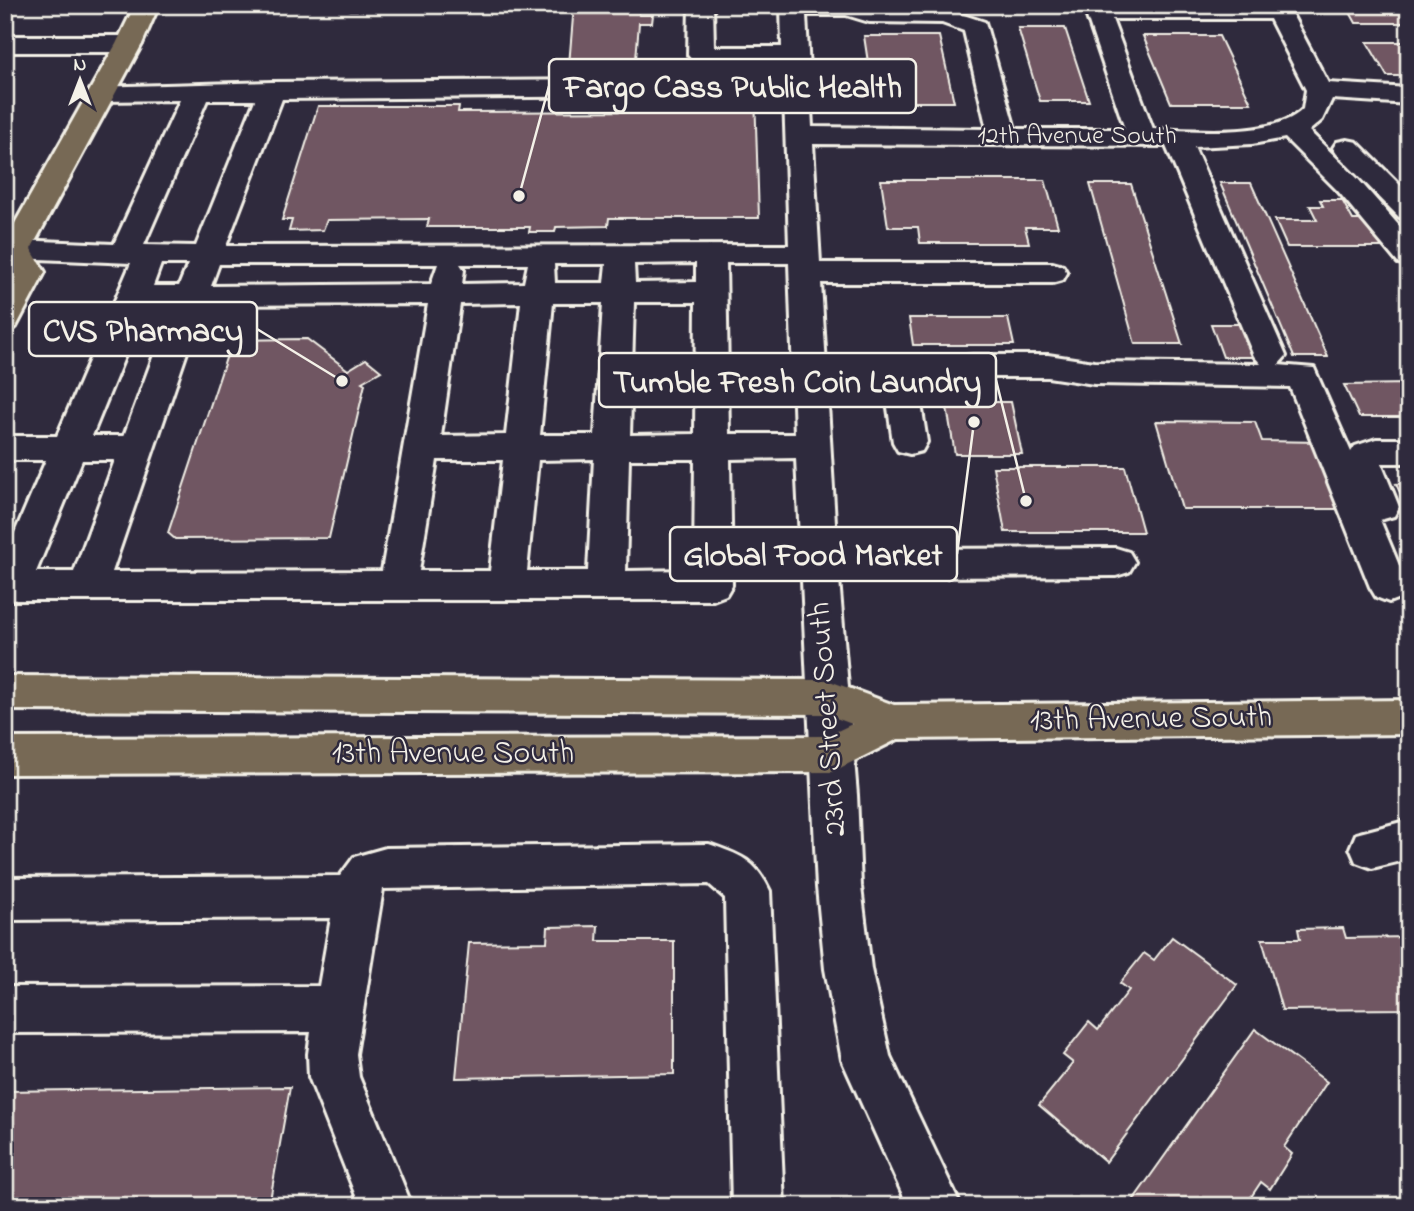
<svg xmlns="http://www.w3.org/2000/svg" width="1414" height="1211" font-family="'Indie Flower',sans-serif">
  <rect width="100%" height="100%" fill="#2f2a3d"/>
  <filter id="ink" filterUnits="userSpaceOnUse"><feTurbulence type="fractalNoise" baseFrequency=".0143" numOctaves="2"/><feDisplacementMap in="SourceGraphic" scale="14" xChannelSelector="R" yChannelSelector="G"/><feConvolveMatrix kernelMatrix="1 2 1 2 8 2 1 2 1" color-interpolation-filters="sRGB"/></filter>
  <g filter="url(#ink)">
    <g fill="#6f5762" stroke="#f4f1e8" stroke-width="2">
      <path d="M 352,5 L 429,5 L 428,10 L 350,10 Z"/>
      <path d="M 574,5 L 640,5 L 639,15 L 653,15 L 652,23 L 639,23 L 636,59 L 620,59 L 620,65 L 569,65 Z"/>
      <path d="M 1346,5 L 1409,5 L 1409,23 L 1356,23 Z"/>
      <path d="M 1018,28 L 1065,28 L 1089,101 L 1040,101 Z"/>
      <path d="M 864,36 L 939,36 L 954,102 L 874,102 Z"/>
      <path d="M 1143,36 L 1219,36 L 1251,103 L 1171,103 Z"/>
      <path d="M 1367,42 L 1409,42 L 1409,76 L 1387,76 Z"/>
      <path d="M 674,94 L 755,94 L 759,218 L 609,218 L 608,226 L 556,227 L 555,232 L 529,232 L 530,227 L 427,227 L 429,219 L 327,220 L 323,230 L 289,231 L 292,220 L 282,220 L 318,106 L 459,106 L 458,112 L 673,111 Z"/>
      <path d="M 881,180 L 1045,180 L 1058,227 L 1025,227 L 1029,243 L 920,243 L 918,227 L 888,227 Z"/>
      <path d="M 1220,183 L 1251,183 L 1328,357 L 1294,357 Z"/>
      <path d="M 1090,184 L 1131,184 L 1182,344 L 1135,344 Z"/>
      <path d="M 1320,200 L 1342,200 L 1353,220 L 1373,220 L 1387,247 L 1287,247 L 1275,220 L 1317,220 L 1310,206 L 1323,206 Z"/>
      <path d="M 909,318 L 1008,318 L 1014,345 L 913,345 Z"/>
      <path d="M 1211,324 L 1241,324 L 1254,357 L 1223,357 Z"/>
      <path d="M 307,339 L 348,370 L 366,359 L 381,371 L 362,382 L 365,384 L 329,538 L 175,539 L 168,533 L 232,340 Z"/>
      <path d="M 1409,384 L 1409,417 L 1359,417 L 1344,385 Z"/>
      <path d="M 946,402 L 1011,402 L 1022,454 L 955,454 Z"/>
      <path d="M 1156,421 L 1255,422 L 1262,441 L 1321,442 L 1348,509 L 1182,509 Z"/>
      <path d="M 993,467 L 1125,467 L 1143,532 L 1005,532 Z"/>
      <path d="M 1409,483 L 1409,512 L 1396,484 Z"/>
      <path d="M 598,926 L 597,941 L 674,941 L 674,1074 L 456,1078 L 469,943 L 547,942 L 548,927 Z"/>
      <path d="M 1343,928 L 1346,938 L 1409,937 L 1409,1009 L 1282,1010 L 1262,939 L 1300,939 L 1298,929 Z"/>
      <path d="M 1172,937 L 1237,985 L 1106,1162 L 1039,1105 L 1073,1063 L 1063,1055 L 1089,1022 L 1098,1030 L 1129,990 L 1120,983 L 1144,953 L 1154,960 Z"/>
      <path d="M 1255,1029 L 1327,1082 L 1284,1147 L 1292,1154 L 1270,1189 L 1261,1182 L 1245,1206 L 1129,1206 Z"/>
      <path d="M 290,1087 L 269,1206 L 5,1206 L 5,1091 Z"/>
    </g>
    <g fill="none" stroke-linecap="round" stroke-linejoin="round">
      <defs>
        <g id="minor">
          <path d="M 689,5 L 713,5 L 714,47 L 782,47 L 781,5 L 945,9 L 985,22 L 1015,129 L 1125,129 L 1085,11 L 1090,5 L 1287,5 L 1328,83 L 1409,88 L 1409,104 L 1332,99 L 1322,120 L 1309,131 L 1358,179 L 1409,237 L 1409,265 L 1398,263 L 1338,191 L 1285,138 L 1252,144 L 1194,147 L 1286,356 L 1278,365 L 1314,368 L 1351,452 L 1355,446 L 1376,439 L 1409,439 L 1409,463 L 1381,463 L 1399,507 L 1394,516 L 1380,520 L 1408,587 L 1402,597 L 1389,602 L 1376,597 L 1370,587 L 1290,387 L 1094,384 L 1048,377 L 973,377 L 918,385 L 927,442 L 922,451 L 910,454 L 898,451 L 893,442 L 885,387 L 827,388 L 836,539 L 874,539 L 914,549 L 1116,548 L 1129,552 L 1135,562 L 1129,572 L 1116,576 L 914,577 L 874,567 L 838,567 L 857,795 L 861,887 L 871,969 L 890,1056 L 961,1206 L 908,1206 L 842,1060 L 825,969 L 817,887 L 796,458 L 730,459 L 732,585 L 726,595 L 713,600 L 5,600 L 5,556 L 46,460 L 5,460 L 5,436 L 57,436 L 131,263 L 16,258 L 5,256 L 5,243 L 16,240 L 114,244 L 180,100 L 102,101 L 93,99 L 89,93 L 93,87 L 272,82 L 783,79 L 783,63 L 692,60 L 688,55 ZM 806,15 L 846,15 L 869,22 L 942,23 L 964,31 L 987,129 L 812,127 ZM 1112,19 L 1270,19 L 1306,90 L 1303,109 C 1273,139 1192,130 1153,129 ZM 784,95 L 789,245 L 226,246 L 282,99 ZM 207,100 L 255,100 L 196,246 L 144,245 ZM 813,144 L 1166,146 L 1254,356 L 1261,364 L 1094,362 L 1048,355 L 973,355 L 900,365 L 826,366 L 821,283 L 1052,283 L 1063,280 L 1067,273 L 1063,266 L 1052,263 L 820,263 ZM 696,263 L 696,282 L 635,283 L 634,264 ZM 726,263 L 789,263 L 795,434 L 729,434 ZM 161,264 L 188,264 L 179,286 L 153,286 ZM 219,264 L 438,264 L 431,284 L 211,286 ZM 460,264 L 528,264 L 524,283 L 462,284 L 464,270 ZM 554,264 L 606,264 L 604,283 L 555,283 ZM 634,302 L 696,302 L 695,434 L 630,435 ZM 521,303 L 506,435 L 441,436 L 460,304 ZM 553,303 L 603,303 L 595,435 L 540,435 ZM 428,304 L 382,571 L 112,572 L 203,305 ZM 145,306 L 172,306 L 124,436 L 92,436 ZM 594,459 L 588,571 L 527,571 L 538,460 ZM 629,459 L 695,459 L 694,570 L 626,571 ZM 82,460 L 115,460 L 74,572 L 36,572 ZM 437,460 L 503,460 L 490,571 L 419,571 Z"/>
          <path d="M 5,36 L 129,36 L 138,39 L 142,44 L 138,49 L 129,52 L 5,52 Z"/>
          <path d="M 1347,140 L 1357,142 L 1409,194 L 1409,220 L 1399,217 L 1337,154 L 1333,148 L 1337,142 Z"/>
          <path d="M 1409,820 L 1409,859 L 1372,868 L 1356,862 L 1350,848 L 1356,834 Z"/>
          <path d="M 709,844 C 740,855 755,859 770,891 L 784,1206 L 732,1206 L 725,898 L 709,884 L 383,889 L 356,1054 L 359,1077 L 412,1206 L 360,1206 L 309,1077 L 308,1054 L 311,1032 L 5,1033 L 5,987 L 319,986 L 331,918 L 5,920 L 5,878 L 340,876 L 354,857 L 386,848 Z"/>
        </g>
        <g id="major">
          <path d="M 135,5 L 159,5 L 142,44 L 31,249 L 45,272 L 16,327 L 5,330 L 5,290 L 15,272 L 9,263 L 5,264 L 5,241 L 116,44 Z"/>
          <path d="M 5,676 L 827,680 L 894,705 L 1409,700 L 1409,734 L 898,739 L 832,772 L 5,774 L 5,738 L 827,736 L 852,724 L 825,714 L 5,710 Z"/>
        </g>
      </defs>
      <use href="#minor" stroke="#f4f1e8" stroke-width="6"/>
      <use href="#major" stroke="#f4f1e8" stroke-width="6"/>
      <use href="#minor" fill="#2f2a3d" fill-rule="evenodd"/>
      <use href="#major" fill="#776954" fill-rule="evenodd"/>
    </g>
  </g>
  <g text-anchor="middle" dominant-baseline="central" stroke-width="5" stroke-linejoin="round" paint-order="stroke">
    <g font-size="26" fill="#f4f1e8" stroke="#2f2a3d">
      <text x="1077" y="137">12th Avenue South</text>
    </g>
    <g font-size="32" fill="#f4f1e8" stroke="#2f2a3d">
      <text transform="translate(829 719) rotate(-94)">23rd Street South</text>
      <text transform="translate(1151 720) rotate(-1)">13th Avenue South</text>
      <text x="453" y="754">13th Avenue South</text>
    </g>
  </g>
  <path fill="none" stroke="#f4f1e8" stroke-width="2.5" d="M519 196L549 86M342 381L257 329M1026 501L996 380M974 422L957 554"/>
  <g fill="#f4f1e8" stroke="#2f2a3d" stroke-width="2.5">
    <circle cx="519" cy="196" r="7"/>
    <circle cx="342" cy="381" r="7"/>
    <circle cx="1026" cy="501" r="7"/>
    <circle cx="974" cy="422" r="7"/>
  </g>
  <g fill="#2f2a3d" stroke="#f4f1e8" stroke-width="2.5">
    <rect x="549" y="59" width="367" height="54" rx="7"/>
    <rect x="29" y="302" width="228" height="54" rx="7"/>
    <rect x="599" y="353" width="397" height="54" rx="7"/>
    <rect x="670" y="527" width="287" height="54" rx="7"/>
  </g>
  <g font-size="33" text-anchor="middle" font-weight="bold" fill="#f4f1e8">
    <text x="733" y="97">Fargo Cass Public Health</text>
    <text x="143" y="341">CVS Pharmacy</text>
    <text x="797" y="392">Tumble Fresh Coin Laundry</text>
    <text x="813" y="565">Global Food Market</text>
  </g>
  <rect width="1414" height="1211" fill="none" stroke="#2f2a3d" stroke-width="28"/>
  <rect x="14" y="14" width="1386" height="1183" fill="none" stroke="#f4f1e8" stroke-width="2.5" filter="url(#ink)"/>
  <g transform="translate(80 80)" stroke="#2f2a3d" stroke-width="5" paint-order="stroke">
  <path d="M0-5L12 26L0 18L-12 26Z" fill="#f4f1e8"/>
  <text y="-10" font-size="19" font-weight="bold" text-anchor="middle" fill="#f4f1e8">N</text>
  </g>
</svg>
